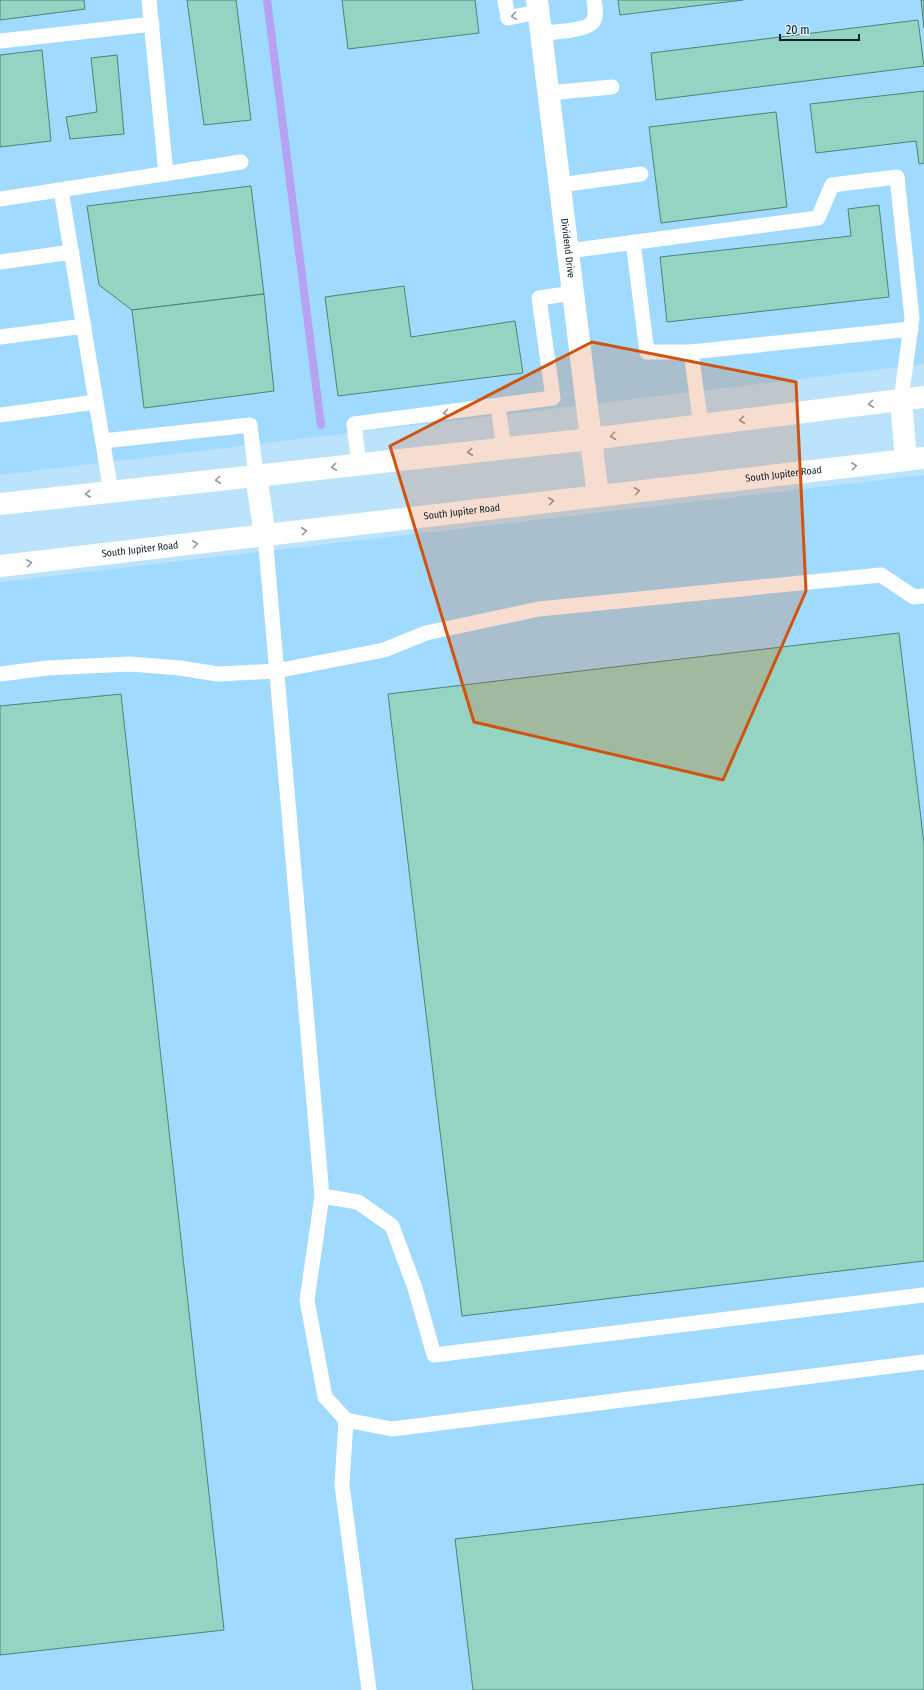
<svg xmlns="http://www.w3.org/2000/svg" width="924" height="1690" font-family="'Fira Sans Condensed',sans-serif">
  <rect width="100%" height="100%" fill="#bbe3fc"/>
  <g fill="#a0dafe">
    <path d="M 0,0 L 924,0 L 924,364 L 0,475 Z"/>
    <path d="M 924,475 L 924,1690 L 0,1690 L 0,582 Z"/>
  </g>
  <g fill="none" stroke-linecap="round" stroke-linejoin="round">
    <path stroke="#b7a1f3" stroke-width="8" d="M 267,0 L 321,425"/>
  </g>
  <g fill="#95d3c3" stroke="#498576">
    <path d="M 0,0 L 84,0 L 85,9 L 0,20 Z"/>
    <path d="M 187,0 L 236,0 L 251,120 L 204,125 Z"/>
    <path d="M 342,0 L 475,0 L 479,33 L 348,49 Z"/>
    <path d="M 618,0 L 743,0 L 620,15 Z"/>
    <path d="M 921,0 L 924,0 L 924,28 Z"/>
    <path d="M 918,20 L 924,66 L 656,100 L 651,53 Z"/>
    <path d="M 42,50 L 51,141 L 0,147 L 0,55 Z"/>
    <path d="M 117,55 L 124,134 L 70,139 L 66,117 L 97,112 L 91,58 Z"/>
    <path d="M 924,91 L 924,163 L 919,164 L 916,141 L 816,153 L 810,104 Z"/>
    <path d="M 776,112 L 787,207 L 661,223 L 649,127 Z"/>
    <path d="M 251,186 L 264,294 L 132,310 L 99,285 L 87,206 Z"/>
    <path d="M 879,205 L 889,297 L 667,322 L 660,257 L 851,236 L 848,209 Z"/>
    <path d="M 404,286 L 411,337 L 515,321 L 523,373 L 338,396 L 325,297 Z"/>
    <path d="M 264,294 L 274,391 L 144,408 L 132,310 Z"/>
    <path d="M 899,633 L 924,844 L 924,1261 L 462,1316 L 388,694 Z"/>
    <path d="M 121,694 L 224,1630 L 0,1655 L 0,706 Z"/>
    <path d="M 924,1484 L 924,1690 L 473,1690 L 455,1539 Z"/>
  </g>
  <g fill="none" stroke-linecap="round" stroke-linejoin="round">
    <g stroke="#fff" stroke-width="15">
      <path d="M 149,0 L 166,174"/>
      <path d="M 505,0 L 508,18 L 538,12"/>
      <path d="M 541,33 C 553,32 586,31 593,22 C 597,16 595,7 594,0"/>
      <path d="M 0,41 L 152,24"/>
      <path d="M 548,93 L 612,87"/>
      <path d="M 560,185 L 641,174"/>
      <path d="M 61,190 L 111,492"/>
      <path d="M 0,199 L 241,162"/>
      <path d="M 633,242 L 647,352 L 691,352 L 701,425"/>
      <path d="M 568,251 L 818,218 L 832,185 L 897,177 L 912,318 L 901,400"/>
      <path d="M 0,262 L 72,252"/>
      <path d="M 0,337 L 84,326"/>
      <path d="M 691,352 L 911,329"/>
      <path d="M 498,406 L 504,449"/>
      <path d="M 0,415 L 96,402"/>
      <path d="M 103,441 L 250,425 L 256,476"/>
      <path d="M 359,465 L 354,424 L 553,398 L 539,298 L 573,293"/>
      <path d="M 265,535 L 322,1196 L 358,1202 L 392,1226 L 415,1288 L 434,1355 L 924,1295"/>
      <path d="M 0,674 L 47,668 L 130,664 L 180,668 L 218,674 L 276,671 L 384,650 L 426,633 L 539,609 L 881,575 L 914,597 L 924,596"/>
      <path d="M 322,1196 L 307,1300 L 325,1397 L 346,1420 L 392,1429 L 924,1362"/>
      <path d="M 346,1420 L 342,1485 L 369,1690"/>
    </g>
    <path stroke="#fff" stroke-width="22" id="s1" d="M 537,0 L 598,496"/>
    <g stroke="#fff" stroke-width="22">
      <path d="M 901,400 L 906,460"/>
      <path d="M 256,476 L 265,535"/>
      <path d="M 0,504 L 591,439 L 924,397"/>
      <path id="s2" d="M 0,566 L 924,458"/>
    </g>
  </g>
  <defs><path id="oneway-chevron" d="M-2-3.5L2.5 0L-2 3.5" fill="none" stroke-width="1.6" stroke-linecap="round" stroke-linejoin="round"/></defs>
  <g stroke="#929aa0">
    <use href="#oneway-chevron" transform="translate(514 16) rotate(172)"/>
    <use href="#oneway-chevron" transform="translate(871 404) rotate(173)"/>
    <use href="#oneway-chevron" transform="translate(446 413) rotate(173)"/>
    <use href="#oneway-chevron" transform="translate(742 420) rotate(173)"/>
    <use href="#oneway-chevron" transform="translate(613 436) rotate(173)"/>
    <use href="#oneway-chevron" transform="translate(470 452) rotate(174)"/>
    <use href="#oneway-chevron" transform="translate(854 466) rotate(-7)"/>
    <use href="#oneway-chevron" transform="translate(334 467) rotate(174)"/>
    <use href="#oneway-chevron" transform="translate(218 480) rotate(174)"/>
    <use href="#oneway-chevron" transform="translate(637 491) rotate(-7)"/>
    <use href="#oneway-chevron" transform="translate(88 494) rotate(174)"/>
    <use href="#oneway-chevron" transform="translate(551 501) rotate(-7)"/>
    <use href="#oneway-chevron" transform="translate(304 531) rotate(-7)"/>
    <use href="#oneway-chevron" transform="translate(195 544) rotate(-7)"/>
    <use href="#oneway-chevron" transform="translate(29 563) rotate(-7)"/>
  </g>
  <path fill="#d2530f" fill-opacity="0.2" stroke="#d2530f" stroke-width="3" stroke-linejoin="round" d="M 592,342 L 796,382 L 806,591 L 723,780 L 474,722 L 390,446 Z"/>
  <g text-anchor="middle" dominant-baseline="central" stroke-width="3.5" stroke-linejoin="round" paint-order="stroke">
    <g font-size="10" fill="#0c1f2b" stroke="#d9edf9">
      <text stroke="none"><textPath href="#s1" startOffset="250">Dividend Drive</textPath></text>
      <text stroke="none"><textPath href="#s2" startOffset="789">South Jupiter Road</textPath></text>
      <text stroke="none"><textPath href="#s2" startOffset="465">South Jupiter Road</textPath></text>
      <text stroke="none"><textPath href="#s2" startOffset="141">South Jupiter Road</textPath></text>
    </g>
  </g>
  <path d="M780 34v6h79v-6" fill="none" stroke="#0c1f2b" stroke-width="2"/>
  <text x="786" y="34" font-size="12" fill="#0c1f2b" stroke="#d9edf9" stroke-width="3" paint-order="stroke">20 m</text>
</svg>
